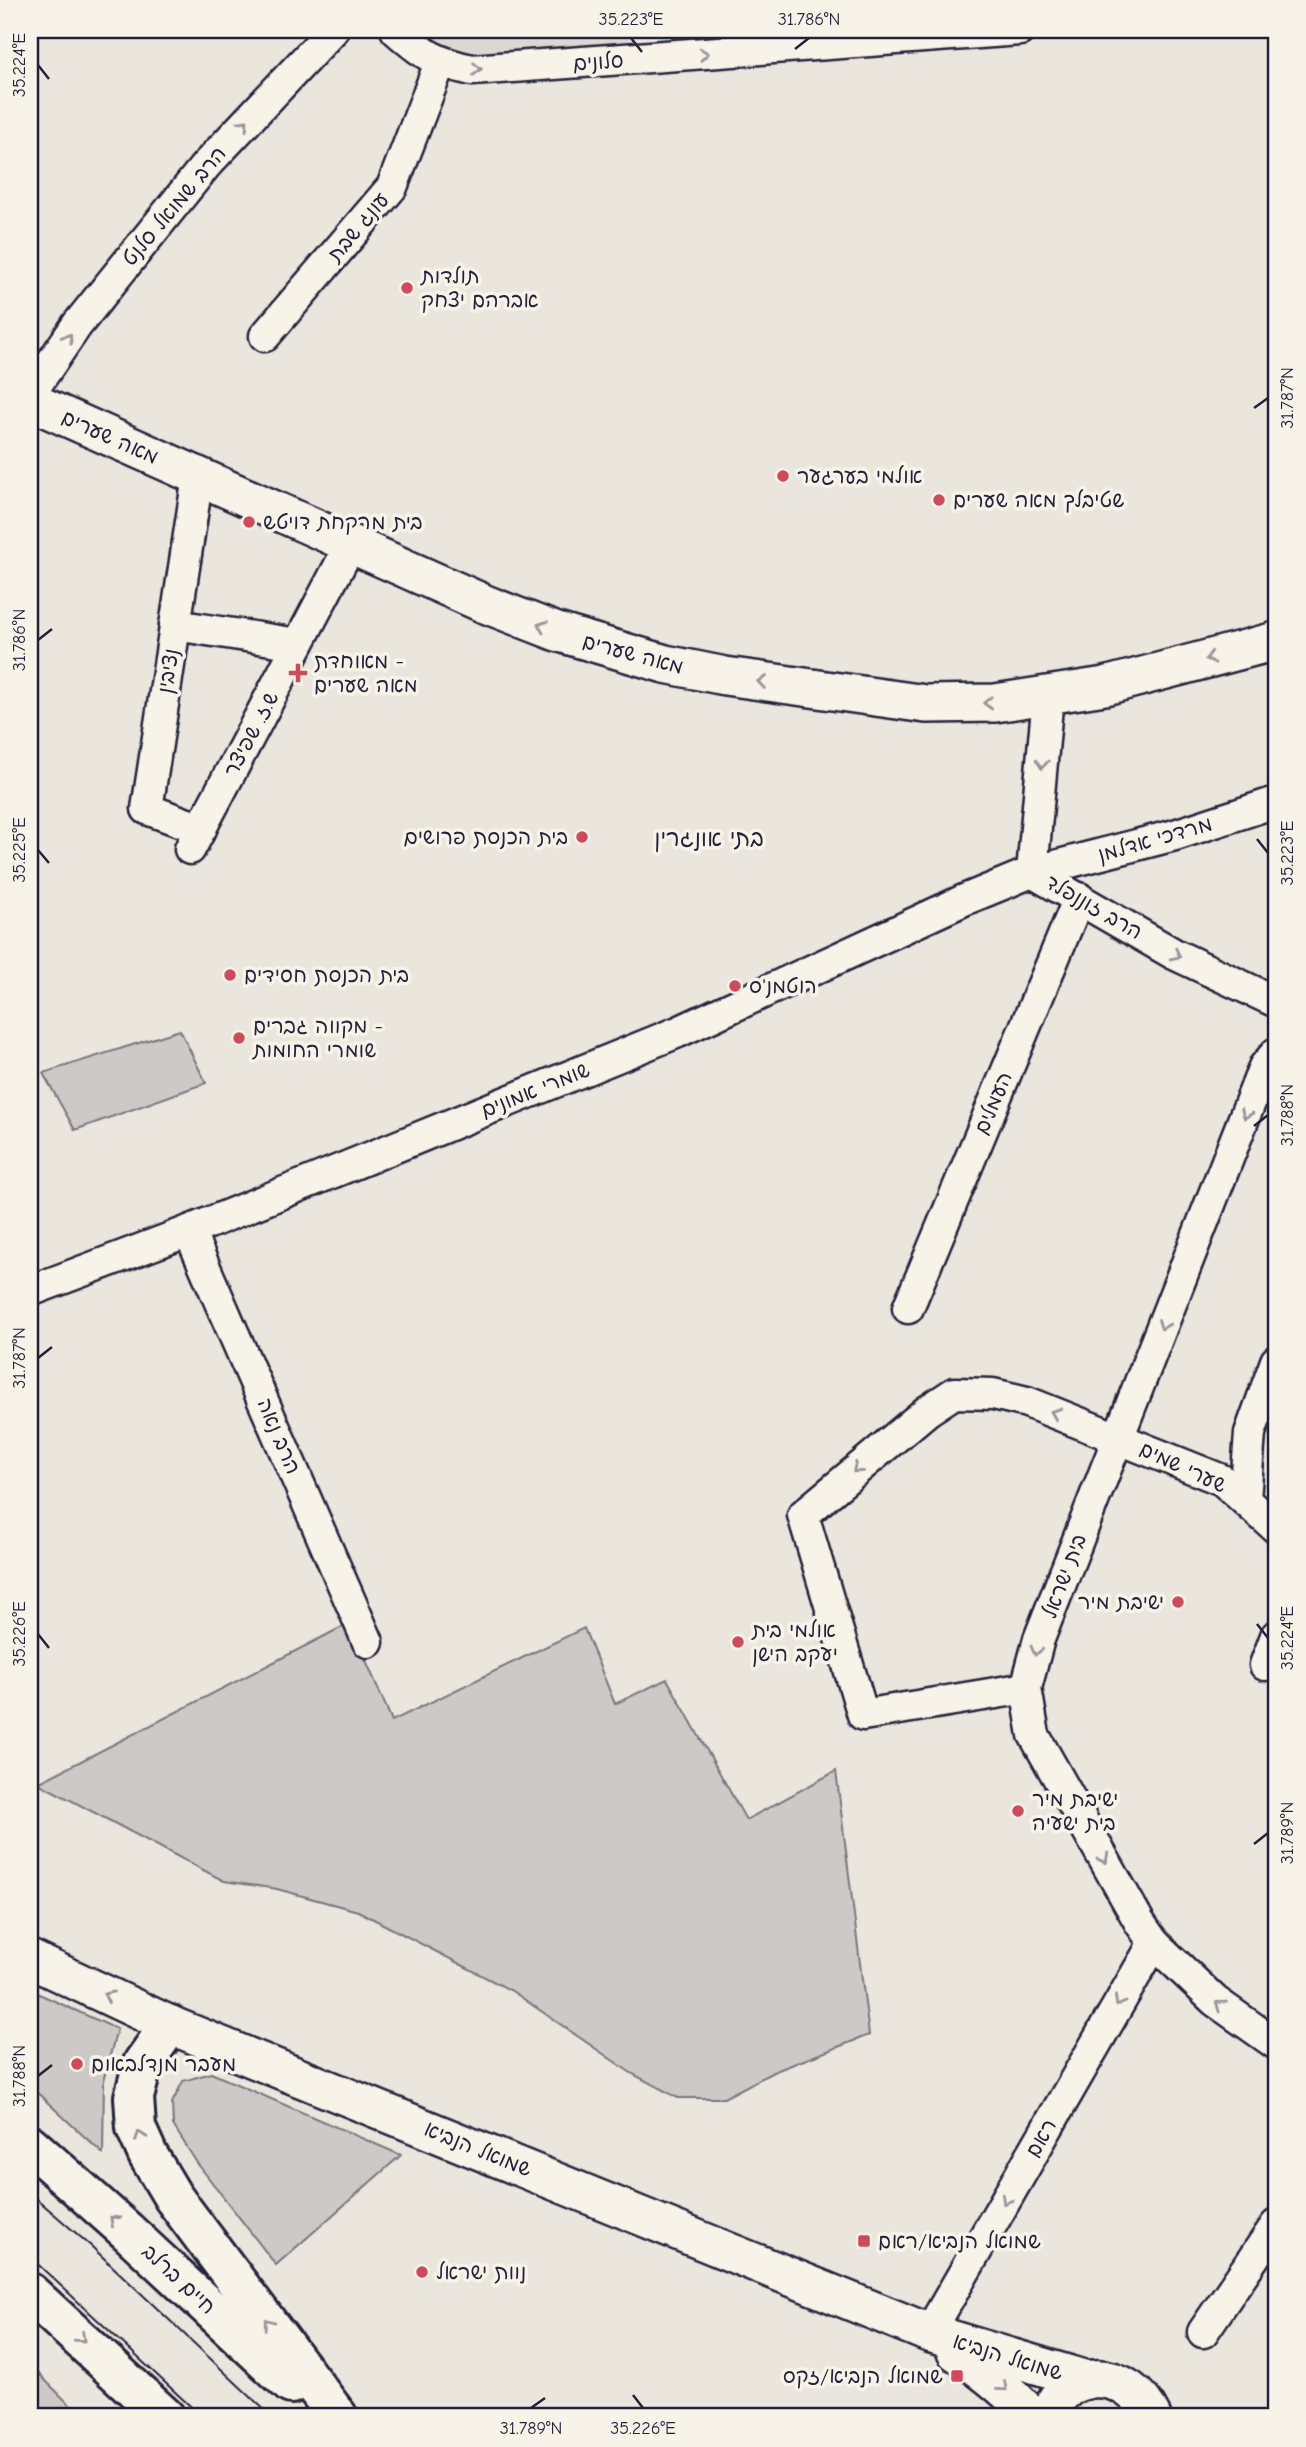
<svg xmlns="http://www.w3.org/2000/svg" width="1306" height="2447" font-family="'Comic Neue','Playpen Sans Hebrew',sans-serif">
  <rect width="100%" height="100%" fill="#eae6de"/>
  <filter id="ink" filterUnits="userSpaceOnUse"><feTurbulence type="fractalNoise" baseFrequency=".0143" numOctaves="2"/><feDisplacementMap in="SourceGraphic" scale="14" xChannelSelector="R" yChannelSelector="G"/><feConvolveMatrix kernelMatrix="1 2 1 2 8 2 1 2 1" color-interpolation-filters="sRGB"/></filter>
  <g filter="url(#ink)">
    <path fill="#dbd8d2" d="M 424,30 L 640,30 L 618,52 L 506,60 L 450,51 Z"/>
    <g fill="#cdc9c6" stroke="#787680" stroke-width="2">
      <path d="M 180,1030 L 206,1083 L 75,1130 L 43,1073 Z"/>
      <path d="M 350,1623 L 392,1721 L 584,1628 L 615,1704 L 667,1679 L 746,1820 L 836,1771 L 869,2035 L 773,2072 L 724,2098 L 678,2098 L 631,2073 L 512,1991 L 358,1911 L 277,1889 L 224,1881 L 38,1783 Z"/>
      <path d="M 30,1990 L 117,2029 L 104,2078 L 103,2154 L 30,2086 Z"/>
      <path d="M 211,2073 L 401,2155 L 276,2265 L 197,2163 L 173,2125 L 172,2103 L 183,2081 Z"/>
      <path d="M 30,2365 L 82,2417 L 30,2417 Z"/>
    </g>
    <g fill="none" stroke-linecap="round" stroke-linejoin="round">
      <defs>
        <g id="minor">
          <path d="M 396,30 C 424,55 435,62 472,70 L 1020,30"/>
          <path d="M 265,336 L 392,187 L 440,63"/>
          <path d="M 30,394 L 77,325 L 206,165 L 333,30"/>
          <path d="M 198,476 L 147,809 L 201,829"/>
          <path d="M 175,625 L 298,644"/>
          <path d="M 190,849 L 351,544"/>
          <path d="M 1032,872 L 1174,954 L 1276,1002"/>
          <path d="M 1032,872 L 1048,696"/>
          <path d="M 1276,1053 L 1264,1067 L 1039,1639 L 1026,1688 L 1034,1735 L 1140,1923 L 1154,1943 L 1215,2001 L 1276,2044"/>
          <path d="M 189,1231 L 368,1642"/>
          <path d="M 30,1291 L 189,1231 L 678,1032 L 964,900 L 1032,872 L 1175,835 L 1276,802"/>
          <path d="M 908,1308 L 1079,898"/>
          <path d="M 1245,1500 L 1250,1433 L 1276,1361"/>
          <path d="M 1265,1665 L 1276,1636"/>
          <path d="M 1026,1688 L 863,1715 L 803,1515 L 927,1411 L 954,1393 L 993,1394 L 1027,1402 L 1222,1480 L 1276,1528"/>
          <path d="M 1203,2332 L 1276,2225"/>
          <path d="M 929,2333 L 1154,1943"/>
        </g>
        <g id="tertiary">
          <path d="M 30,401 L 485,604 L 557,632 L 665,664 L 725,676 L 926,704 L 995,703 L 1105,686 L 1276,641"/>
          <path d="M 30,1959 L 170,2025 L 929,2333 L 1087,2380"/>
          <path d="M 956,2352 C 984,2371 1010,2391 1032,2417"/>
          <path d="M 1048,2417 C 1066,2364 1129,2368 1152,2417"/>
        </g>
        <g id="trunk">
          <path d="M 170,2025 L 143,2063 L 134,2097 L 136,2128 L 148,2155 L 173,2197 L 338,2417"/>
          <path d="M 30,2145 L 127,2231 L 291,2384"/>
          <path d="M 30,2293 L 165,2417"/>
        </g>
      </defs>
      <use href="#minor" stroke="#22223b" stroke-width="35"/>
      <use href="#tertiary" stroke="#22223b" stroke-width="42"/>
      <use href="#trunk" stroke="#22223b" stroke-width="44"/>
      <use href="#minor" stroke="#f7f3e8" stroke-width="30"/>
      <use href="#tertiary" stroke="#f7f3e8" stroke-width="37"/>
      <use href="#trunk" stroke="#f7f3e8" stroke-width="38"/>
      <g stroke="#22223b" stroke-width="2">
        <path d="M 30,2193 L 92,2247 L 272,2417"/>
        <path d="M 30,2257 L 202,2417"/>
      </g>
    </g>
    <defs><path id="oneway-chevron" d="M-2-3.5L2.5 0L-2 3.5" fill="none" stroke-width="1.6" stroke-linecap="round" stroke-linejoin="round" transform="scale(1.75)"/></defs>
    <g stroke="#97959a">
      <use href="#oneway-chevron" transform="translate(704 54) rotate(-4)"/>
      <use href="#oneway-chevron" transform="translate(477 69) rotate(1)"/>
      <use href="#oneway-chevron" transform="translate(244 124) rotate(-47)"/>
      <use href="#oneway-chevron" transform="translate(68 338) rotate(-55)"/>
      <use href="#oneway-chevron" transform="translate(542 626) rotate(-158)"/>
      <use href="#oneway-chevron" transform="translate(1210 658) rotate(165)"/>
      <use href="#oneway-chevron" transform="translate(762 682) rotate(-171)"/>
      <use href="#oneway-chevron" transform="translate(988 703) rotate(178)"/>
      <use href="#oneway-chevron" transform="translate(1042 764) rotate(95)"/>
      <use href="#oneway-chevron" transform="translate(1176 955) rotate(27)"/>
      <use href="#oneway-chevron" transform="translate(1246 1114) rotate(111)"/>
      <use href="#oneway-chevron" transform="translate(1163 1325) rotate(111)"/>
      <use href="#oneway-chevron" transform="translate(1055 1413) rotate(-158)"/>
      <use href="#oneway-chevron" transform="translate(857 1469) rotate(140)"/>
      <use href="#oneway-chevron" transform="translate(1036 1651) rotate(105)"/>
      <use href="#oneway-chevron" transform="translate(1104 1859) rotate(61)"/>
      <use href="#oneway-chevron" transform="translate(108 1996) rotate(-155)"/>
      <use href="#oneway-chevron" transform="translate(1119 2002) rotate(120)"/>
      <use href="#oneway-chevron" transform="translate(1220 2005) rotate(-143)"/>
      <use href="#oneway-chevron" transform="translate(140 2136) rotate(-110)"/>
      <use href="#oneway-chevron" transform="translate(1006 2200) rotate(120)"/>
      <use href="#oneway-chevron" transform="translate(114 2220) rotate(-138)"/>
      <use href="#oneway-chevron" transform="translate(268 2323) rotate(-127)"/>
      <use href="#oneway-chevron" transform="translate(81 2338) rotate(43)"/>
      <use href="#oneway-chevron" transform="translate(1003 2387) rotate(41)"/>
    </g>
  </g>
  <path fill="none" stroke="#22223b" stroke-width="2.5" d="M 631,38 L 642,52M 795,49 L 809,38M 38,65 L 49,79M 1254,408 L 1268,398M 38,640 L 52,629M 1257,839 L 1268,853M 38,850 L 49,863M 1254,1126 L 1268,1115M 38,1358 L 52,1347M 1257,1624 L 1268,1638M 38,1634 L 49,1648M 1254,1844 L 1268,1833M 38,2076 L 52,2065M 633,2395 L 643,2408M 531,2408 L 545,2398"/>
  <g fill="#d1495b" stroke="#f7f3e8" stroke-width="2.5">
    <circle cx="407" cy="288" r="7"/>
    <circle cx="783" cy="476" r="7"/>
    <circle cx="939" cy="500" r="7"/>
    <circle cx="249" cy="522" r="7"/>
    <path d="M294.5 662.5h7v7h7v7h-7v7h-7v-7h-7v-7h7z"/>
    <circle cx="582" cy="837" r="7"/>
    <circle cx="230" cy="975" r="7"/>
    <circle cx="735" cy="986" r="7"/>
    <circle cx="239" cy="1038" r="7"/>
    <circle cx="1178" cy="1602" r="7"/>
    <circle cx="738" cy="1642" r="7"/>
    <circle cx="1018" cy="1811" r="7"/>
    <circle cx="77" cy="2064" r="7"/>
    <rect x="857" y="2234" width="14" height="14" rx="3.5"/>
    <circle cx="422" cy="2272" r="7"/>
    <rect x="950" y="2369" width="14" height="14" rx="3.5"/>
  </g>
  <g text-anchor="middle" dominant-baseline="central" stroke-width="7" stroke-linejoin="round" paint-order="stroke">
    <g font-size="21" fill="#22223b" stroke="#f7f3e8">
      <text transform="translate(598 62) rotate(-4)">סלונים</text>
      <text transform="translate(174 206) rotate(-50)">הרב שמואל סלנט</text>
      <text transform="translate(358 227) rotate(-50)">עונג שבת</text>
      <text transform="translate(110 437) rotate(24)">מאה שערים</text>
      <text transform="translate(633 654) rotate(15)">מאה שערים</text>
      <text transform="translate(168 671) rotate(-81)">נציבין</text>
      <text transform="translate(251 734) rotate(-62)">ש.ז. שפיצר</text>
      <text transform="translate(1155 839) rotate(-16)">מרדכי אדלמן</text>
      <text transform="translate(1094 907) rotate(30)">הרב זוננפלד</text>
      <text transform="translate(535 1090) rotate(-22)">שומרי אמונים</text>
      <text transform="translate(993 1103) rotate(-67)">העמלים</text>
      <text transform="translate(279 1436) rotate(67)">הרב נאה</text>
      <text transform="translate(1183 1467) rotate(25)">שערי שמים</text>
      <text transform="translate(1064 1576) rotate(-69)">בית ישראל</text>
      <text transform="translate(1041 2138) rotate(-60)">ראם</text>
      <text transform="translate(478 2149) rotate(22)">שמואל הנביא</text>
      <text transform="translate(179 2279) rotate(43)">חיים ברלב</text>
      <text transform="translate(1008 2357) rotate(17)">שמואל הנביא</text>
    </g>
    <g font-size="21" fill="#22223b" stroke="#f7f3e8" text-anchor="start">
      <text x="421" y="276">תולדות<tspan x="421" dy="24">אברהם יצחק</tspan></text>
      <text x="797" y="476">אולמי בערגער</text>
      <text x="953" y="500">שטיבלך מאה שערים</text>
      <text x="263" y="522">בית מרקחת דויטש</text>
      <text x="314" y="661">מאוחדת -<tspan x="314" dy="24">מאה שערים</tspan></text>
      <text x="568" y="837" text-anchor="end">בית הכנסת פרושים</text>
      <text x="244" y="975">בית הכנסת חסידים</text>
      <text x="749" y="986">רוטמנ'ס</text>
      <text x="253" y="1026">מקווה גברים -<tspan x="253" dy="24">שומרי החומות</tspan></text>
      <text x="1164" y="1602" text-anchor="end">ישיבת מיר</text>
      <text x="752" y="1630">אולמי בית<tspan x="752" dy="24">יעקב הישן</tspan></text>
      <text x="1032" y="1799">ישיבת מיר<tspan x="1032" dy="24">בית ישעיה</tspan></text>
      <text x="91" y="2064">מעבר מנדלבאום</text>
      <text x="878" y="2241">שמואל הנביא/ראם</text>
      <text x="436" y="2272">נוות ישראל</text>
      <text x="943" y="2376" text-anchor="end">שמואל הנביא/זקס</text>
    </g>
    <g font-size="23" fill="#22223b" stroke="#f7f3e8">
      <text x="709" y="838">בתי אונגרין</text>
    </g>
  </g>
  <rect width="1306" height="2447" fill="none" stroke="#f7f3e8" stroke-width="77"/>
  <rect x="38" y="38" width="1230" height="2370" fill="none" stroke="#22223b" stroke-width="2.5"/>
  <g font-size="18" text-anchor="middle" fill="#22223b">
    <text x="631" y="25">35.223°E</text>
    <text x="809" y="25">31.786°N</text>
    <text transform="translate(19 65) rotate(-90)" y="6">35.224°E</text>
    <text transform="translate(1287 398) rotate(-90)" y="6">31.787°N</text>
    <text transform="translate(19 640) rotate(-90)" y="6">31.786°N</text>
    <text transform="translate(19 850) rotate(-90)" y="6">35.225°E</text>
    <text transform="translate(1287 853) rotate(-90)" y="6">35.223°E</text>
    <text transform="translate(1287 1115) rotate(-90)" y="6">31.788°N</text>
    <text transform="translate(19 1358) rotate(-90)" y="6">31.787°N</text>
    <text transform="translate(19 1634) rotate(-90)" y="6">35.226°E</text>
    <text transform="translate(1287 1638) rotate(-90)" y="6">35.224°E</text>
    <text transform="translate(1287 1833) rotate(-90)" y="6">31.789°N</text>
    <text transform="translate(19 2076) rotate(-90)" y="6">31.788°N</text>
    <text x="531" y="2434">31.789°N</text>
    <text x="643" y="2434">35.226°E</text>
  </g>
</svg>
